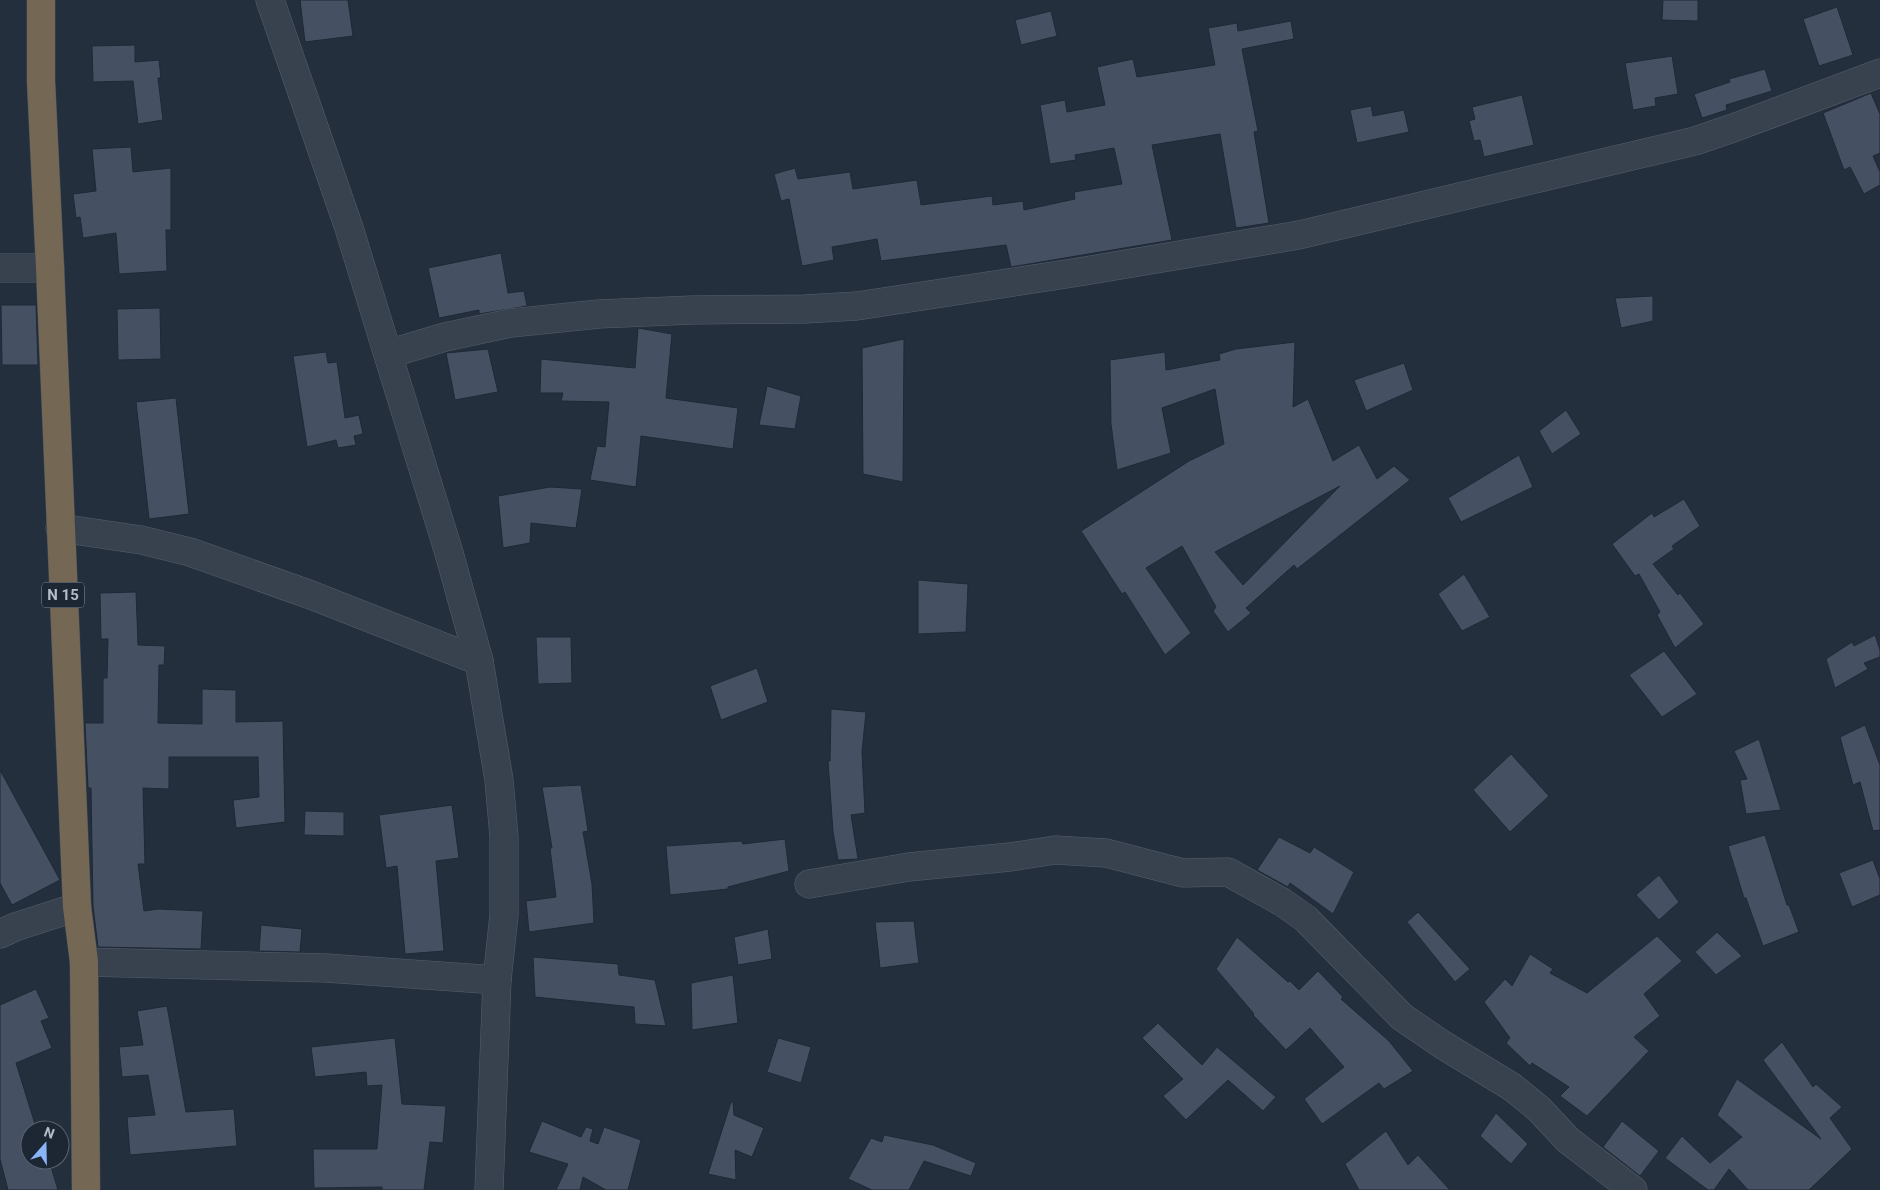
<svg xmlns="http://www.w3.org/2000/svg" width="1880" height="1190" font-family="Roboto,sans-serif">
  <rect width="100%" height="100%" fill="#242f3e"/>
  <g fill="#455162" stroke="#1f2835" fill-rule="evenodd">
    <path d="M 300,0 L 348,0 L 353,36 L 305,42 Z"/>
    <path d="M 1663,0 L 1698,0 L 1698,21 L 1662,20 Z"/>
    <path d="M 1837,7 L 1853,55 L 1819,66 L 1803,19 Z"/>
    <path d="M 1051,11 L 1057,36 L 1021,45 L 1015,20 Z"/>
    <path d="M 1291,21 L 1294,39 L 1242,49 L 1258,131 L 1254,132 L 1269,223 L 1236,228 L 1220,134 L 1152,145 L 1172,240 L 1011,267 L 1006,245 L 881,261 L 877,239 L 832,247 L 834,260 L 802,266 L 789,199 L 781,201 L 774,174 L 795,168 L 798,179 L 850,172 L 853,189 L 917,180 L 921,205 L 992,196 L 993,205 L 1023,201 L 1024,210 L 1075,199 L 1074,192 L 1122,184 L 1114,148 L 1075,155 L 1076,160 L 1050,164 L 1040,105 L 1065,100 L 1067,112 L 1105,105 L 1097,67 L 1133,59 L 1137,77 L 1215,65 L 1208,28 L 1237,23 L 1238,31 Z"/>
    <path d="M 135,45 L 135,62 L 159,60 L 161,78 L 158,78 L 163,120 L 138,124 L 133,81 L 93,82 L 92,46 Z"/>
    <path d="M 1672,56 L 1678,94 L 1655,98 L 1656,106 L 1633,110 L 1625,63 Z"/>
    <path d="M 1765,69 L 1772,91 L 1726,105 L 1727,110 L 1702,118 L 1694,94 L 1730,82 L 1729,79 Z"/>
    <path d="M 1871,93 L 1880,114 L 1880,153 L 1873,156 L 1880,172 L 1880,185 L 1864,194 L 1850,167 L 1844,170 L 1823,113 Z"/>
    <path d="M 1522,95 L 1534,145 L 1484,157 L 1480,140 L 1474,141 L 1469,121 L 1475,119 L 1472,107 Z"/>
    <path d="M 1371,106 L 1373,116 L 1404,110 L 1409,132 L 1357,143 L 1350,110 Z"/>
    <path d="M 131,147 L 133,172 L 171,168 L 171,230 L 166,230 L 167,271 L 119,274 L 116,233 L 83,238 L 80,217 L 76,218 L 73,194 L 96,191 L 92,149 Z"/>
    <path d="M 501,253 L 508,293 L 524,291 L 527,306 L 479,314 L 479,310 L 439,318 L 428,268 Z"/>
    <path d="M 1653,296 L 1653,321 L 1621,328 L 1615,298 Z"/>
    <path d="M 1,305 L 36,305 L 38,365 L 2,365 Z"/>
    <path d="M 160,308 L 161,359 L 118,360 L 117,309 Z"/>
    <path d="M 638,328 L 672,334 L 666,398 L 738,408 L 733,449 L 641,436 L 636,487 L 590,480 L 597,446 L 605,447 L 609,402 L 561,401 L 563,393 L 540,393 L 541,359 L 635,368 Z"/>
    <path d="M 904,339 L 903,482 L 863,474 L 862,348 Z"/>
    <path d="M 1295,342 L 1293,407 L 1308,399 L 1333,461 L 1359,445 L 1377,479 L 1394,466 L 1410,480 L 1297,569 L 1294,565 L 1246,608 L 1251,613 L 1228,632 L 1213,611 L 1216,607 L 1182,546 L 1146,568 L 1191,633 L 1165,655 L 1125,592 L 1122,594 L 1081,531 L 1189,461 L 1224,444 L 1215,389 L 1162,408 L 1171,453 L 1117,470 L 1111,424 L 1110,360 L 1165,352 L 1166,370 L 1220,360 L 1219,354 L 1236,349 ZM 1340,486 L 1243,585 L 1215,552 Z"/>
    <path d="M 488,349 L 498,392 L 455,400 L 446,353 Z"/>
    <path d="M 326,352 L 328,363 L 337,362 L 345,418 L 359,415 L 363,434 L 354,436 L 356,445 L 338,448 L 336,440 L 307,447 L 293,356 Z"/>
    <path d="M 1404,363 L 1413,390 L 1366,411 L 1354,380 Z"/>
    <path d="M 767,386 L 801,396 L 795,429 L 759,425 Z"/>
    <path d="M 176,398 L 189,514 L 149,519 L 136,402 Z"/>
    <path d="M 1566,410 L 1581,434 L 1552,454 L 1539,431 Z"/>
    <path d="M 1519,455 L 1533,487 L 1461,522 L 1448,498 Z"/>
    <path d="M 550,487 L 582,489 L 576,528 L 531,523 L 530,543 L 503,548 L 498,496 Z"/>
    <path d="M 1684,499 L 1700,526 L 1672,546 L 1674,549 L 1653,564 L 1678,595 L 1680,593 L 1704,624 L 1675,648 L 1657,615 L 1660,612 L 1639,574 L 1635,576 L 1612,544 L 1652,513 L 1654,517 Z"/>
    <path d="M 1464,574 L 1490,617 L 1462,631 L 1438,594 Z"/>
    <path d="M 918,580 L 968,584 L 966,632 L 918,634 Z"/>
    <path d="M 136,592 L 138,645 L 165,646 L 164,665 L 159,665 L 158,723 L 202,724 L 202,689 L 236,690 L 236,722 L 283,721 L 285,822 L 236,828 L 233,800 L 259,797 L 258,757 L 169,757 L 169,789 L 143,788 L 145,864 L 138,864 L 144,911 L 158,909 L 203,911 L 201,949 L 98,947 L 93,906 L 91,788 L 88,788 L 85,723 L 103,723 L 103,678 L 107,678 L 108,639 L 101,639 L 100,593 Z"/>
    <path d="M 1875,635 L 1880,650 L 1880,657 L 1864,663 L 1868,669 L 1835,688 L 1826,659 L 1852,642 L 1854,646 Z"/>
    <path d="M 536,637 L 571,637 L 572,683 L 538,684 Z"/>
    <path d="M 1664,651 L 1697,694 L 1662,717 L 1629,675 Z"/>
    <path d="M 757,668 L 768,702 L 721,720 L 710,686 Z"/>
    <path d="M 831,709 L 866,712 L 862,752 L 865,813 L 851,815 L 858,859 L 838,860 L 833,832 L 828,761 L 830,761 Z"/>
    <path d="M 1865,725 L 1880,765 L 1880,830 L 1873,831 L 1860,782 L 1853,785 L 1840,737 Z"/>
    <path d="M 1759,739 L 1781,810 L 1746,814 L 1740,780 L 1747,779 L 1734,751 Z"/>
    <path d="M 1511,754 L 1549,796 L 1510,832 L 1473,790 Z"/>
    <path d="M 0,770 L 60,880 L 12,905 L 0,883 Z"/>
    <path d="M 581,785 L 588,831 L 583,832 L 592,884 L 594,923 L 529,932 L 526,901 L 556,897 L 550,848 L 552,848 L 542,787 Z"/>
    <path d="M 452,805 L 459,858 L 436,861 L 444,951 L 405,954 L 397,866 L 386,868 L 379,815 Z"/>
    <path d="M 305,811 L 344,812 L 344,836 L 304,835 Z"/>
    <path d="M 1765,835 L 1787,905 L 1789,905 L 1799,932 L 1763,946 L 1746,898 L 1744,898 L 1728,846 Z"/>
    <path d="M 1279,837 L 1310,853 L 1314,847 L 1354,872 L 1333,914 L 1290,883 L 1288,887 L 1257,870 Z"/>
    <path d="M 785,839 L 789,871 L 728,887 L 728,889 L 670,895 L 666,846 L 741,841 L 743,844 Z"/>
    <path d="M 1873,860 L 1880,879 L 1880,895 L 1852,907 L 1839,873 Z"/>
    <path d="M 1659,875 L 1679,902 L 1659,920 L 1636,895 Z"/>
    <path d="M 1418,912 L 1470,969 L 1455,982 L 1407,922 Z"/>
    <path d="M 914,921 L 919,963 L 880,968 L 875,922 Z"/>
    <path d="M 261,925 L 302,929 L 300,952 L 259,951 Z"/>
    <path d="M 768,929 L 772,959 L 738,965 L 734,937 Z"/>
    <path d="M 1717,932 L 1742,956 L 1716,975 L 1695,952 Z"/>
    <path d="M 1657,936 L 1682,961 L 1644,994 L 1660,1016 L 1634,1037 L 1649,1051 L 1587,1116 L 1560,1096 L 1569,1087 L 1532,1063 L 1530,1066 L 1506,1043 L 1510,1038 L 1484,1002 L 1505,979 L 1512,986 L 1530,954 L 1553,969 L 1550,973 L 1587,993 Z"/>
    <path d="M 1237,937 L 1288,982 L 1290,981 L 1299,990 L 1318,971 L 1343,997 L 1341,999 L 1389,1041 L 1413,1071 L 1384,1089 L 1379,1083 L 1322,1124 L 1304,1099 L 1344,1067 L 1310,1028 L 1286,1050 L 1253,1015 L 1254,1014 L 1216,969 Z"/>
    <path d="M 533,957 L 618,964 L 619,975 L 655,980 L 666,1026 L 635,1024 L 634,1007 L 535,997 Z"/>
    <path d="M 733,975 L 738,1023 L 692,1030 L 691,983 Z"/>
    <path d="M 36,989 L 49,1018 L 41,1021 L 52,1048 L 16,1063 L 35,1124 L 40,1123 L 41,1130 L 30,1130 L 30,1160 L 49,1160 L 58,1190 L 8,1190 L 0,1159 L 0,1005 Z"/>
    <path d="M 167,1006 L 186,1112 L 234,1109 L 237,1146 L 130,1155 L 127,1117 L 155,1115 L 148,1075 L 122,1077 L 119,1047 L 143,1045 L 137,1011 Z"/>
    <path d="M 1158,1023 L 1202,1065 L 1217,1047 L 1276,1097 L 1263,1111 L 1228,1080 L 1186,1120 L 1163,1096 L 1183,1079 L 1142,1038 Z"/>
    <path d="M 395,1038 L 402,1104 L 446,1106 L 443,1143 L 430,1142 L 424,1190 L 382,1190 L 382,1187 L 314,1188 L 313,1149 L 377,1149 L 382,1085 L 367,1086 L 366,1072 L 315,1077 L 311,1047 Z"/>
    <path d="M 778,1038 L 811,1047 L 801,1083 L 767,1072 Z"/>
    <path d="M 1782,1042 L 1813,1087 L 1816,1084 L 1842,1107 L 1830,1118 L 1852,1149 L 1809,1190 L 1748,1190 L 1729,1169 L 1714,1190 L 1708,1190 L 1665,1158 L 1682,1136 L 1710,1163 L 1742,1137 L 1717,1115 L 1737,1079 L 1821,1139 L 1763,1060 Z"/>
    <path d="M 731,1102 L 733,1102 L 734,1115 L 764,1128 L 752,1157 L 735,1150 L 736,1180 L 708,1174 Z"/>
    <path d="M 1496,1113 L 1528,1144 L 1511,1164 L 1480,1136 Z"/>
    <path d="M 542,1121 L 581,1137 L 586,1127 L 593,1129 L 590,1141 L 598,1144 L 604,1127 L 641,1140 L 628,1190 L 606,1190 L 583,1177 L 580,1190 L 556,1190 L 568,1164 L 529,1152 Z"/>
    <path d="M 1622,1121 L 1659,1151 L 1640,1176 L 1603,1147 Z"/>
    <path d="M 1386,1131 L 1408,1165 L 1418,1155 L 1450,1190 L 1359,1190 L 1345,1164 Z"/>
    <path d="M 884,1135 L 933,1145 L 976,1163 L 971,1176 L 924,1161 L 909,1190 L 872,1190 L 848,1179 L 871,1138 L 882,1142 Z"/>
  </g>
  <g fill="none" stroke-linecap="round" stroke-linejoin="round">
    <defs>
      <g id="street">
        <path d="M 270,0 L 349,228 L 449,553 L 479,661 L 499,780 L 504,837 L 504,915 L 497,980 L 489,1190"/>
        <path d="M 0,268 L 50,268"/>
        <path d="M 388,354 L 445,337 L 511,323 L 599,314 L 692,310 L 805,309 L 857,306 L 1079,272 L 1299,235 L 1695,141 L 1733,128 L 1880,73"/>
        <path d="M 60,528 L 141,540 L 190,552 L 311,595 L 479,661"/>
        <path d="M 809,884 L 909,867 L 1010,857 L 1055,850 L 1106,853 L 1183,873 L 1228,872 L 1282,902 L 1306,919 L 1402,1017 L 1443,1045 L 1512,1087 L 1539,1109 L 1568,1140 L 1633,1190"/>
        <path d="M 0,934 L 15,927 L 77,907"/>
        <path d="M 84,962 L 326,968 L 497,980"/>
      </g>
      <path id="highway" d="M 41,0 L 41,81 L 50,268 L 77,907 L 84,962 L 86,1190"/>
    </defs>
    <use href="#street" stroke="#565f6c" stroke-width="29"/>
    <use href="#highway" stroke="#434c59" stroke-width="29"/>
    <use href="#street" stroke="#38414e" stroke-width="28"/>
    <use href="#highway" stroke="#746855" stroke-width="28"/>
  </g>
  <g text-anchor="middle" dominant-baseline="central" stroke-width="4" stroke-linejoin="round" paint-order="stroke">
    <rect fill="#1d2633" stroke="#878f9c" stroke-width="1" x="42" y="582.5" width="42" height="25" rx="4"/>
    <g font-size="15" font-weight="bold" fill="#b4bcc9">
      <text x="63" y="595">N 15</text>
    </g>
  </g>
  <g transform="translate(45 1145) rotate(20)"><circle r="24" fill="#1d2633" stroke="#59626f"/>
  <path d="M0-4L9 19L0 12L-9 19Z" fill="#8ab4f8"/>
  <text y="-8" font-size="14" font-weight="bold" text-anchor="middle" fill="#b4bcc9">N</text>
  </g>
</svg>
